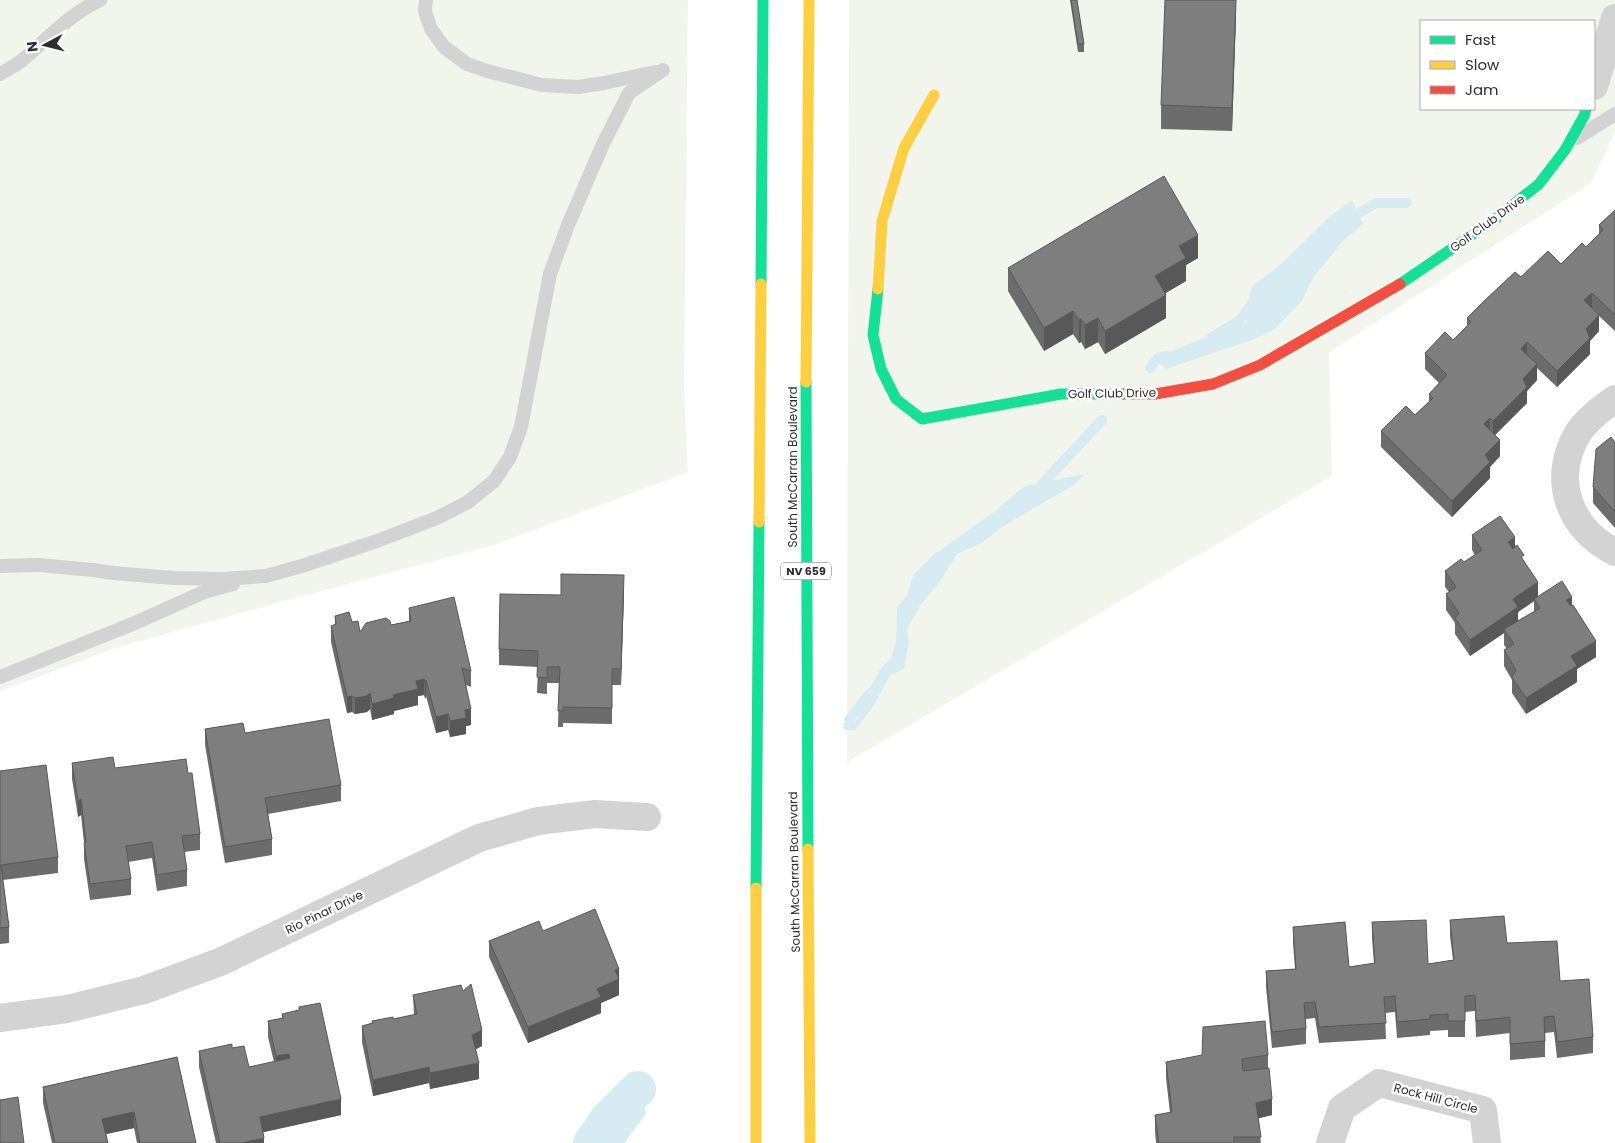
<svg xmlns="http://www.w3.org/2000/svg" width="1615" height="1143" font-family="Poppins,sans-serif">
  <rect width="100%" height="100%" fill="#fff"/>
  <g fill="#f2f5eb" fill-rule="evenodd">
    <path d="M 0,0 L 688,0 L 684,387 L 688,472 L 494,545 L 277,603 L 112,649 L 0,691 Z"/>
    <path d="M 849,0 L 1615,0 L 1615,132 L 1591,183 L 1329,352 L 1332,476 L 847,762 ZM 1421,21 L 1594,21 L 1594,109 L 1421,109 Z"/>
  </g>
  <g fill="#d6ecf2">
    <path d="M 1352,200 L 1363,224 L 1343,241 L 1313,278 L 1301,302 L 1275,329 L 1255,339 L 1166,369 L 1154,359 L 1203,338 L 1246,323 L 1251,287 L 1280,265 L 1329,217 Z"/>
    <path d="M 1085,474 L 1074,485 L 1002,527 L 982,543 L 957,554 L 939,583 L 921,604 L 907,629 L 909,643 L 904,669 L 890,675 L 873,707 L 855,730 L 844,730 L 843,723 L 854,723 L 860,715 L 862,702 L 880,670 L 891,658 L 896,641 L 897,607 L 917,585 L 942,549 L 995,511 L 1025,486 Z"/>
    <path d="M 642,1092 L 651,1100 L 644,1105 L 646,1114 L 624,1143 L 584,1143 L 623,1102 L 636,1100 Z"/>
  </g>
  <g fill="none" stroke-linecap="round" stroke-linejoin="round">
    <g stroke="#d6ecf2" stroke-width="10">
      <path d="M 1347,220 L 1376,203 L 1407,203"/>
      <path d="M 1212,337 L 1239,321 L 1255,300"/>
      <path d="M 1150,368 L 1158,358 L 1167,356"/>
      <path d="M 1035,492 L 1102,420"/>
      <path d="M 911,599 L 917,579 L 939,556"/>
      <path d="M 849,720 L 870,693"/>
    </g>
    <path stroke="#d6ecf2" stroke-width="36" d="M 591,1143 L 607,1120 L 638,1089"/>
    <g stroke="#d3d3d3" stroke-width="14">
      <path d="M 426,0 L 425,12 L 431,29 L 444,47 L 467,64 L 487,71 L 542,85 L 578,87 L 604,83 L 655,72"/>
      <path d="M 0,74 C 7,70 14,66 20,62 C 46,41 69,14 100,0"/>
      <path d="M 1577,138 L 1615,114"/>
      <path d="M 0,566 L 39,565 L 93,570 L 113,573 L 174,578 L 223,579 L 266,576 L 305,565 L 377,541 L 437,518 L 468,502 L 494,481 L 510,457 L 521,427 L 550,274 L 568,225 L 603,144 L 629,93 L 663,70"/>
      <path d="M 0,677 L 135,623 L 204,592 L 233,584"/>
    </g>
    <g stroke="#d3d3d3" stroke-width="28">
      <path d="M 1594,86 L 1615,18"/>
      <path d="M 1615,399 C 1602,408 1587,419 1578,433 C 1551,478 1568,529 1615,552"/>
      <path d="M 0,1018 L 67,1009 L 144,990 L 220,962 L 479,838 L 538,821 L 595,814 L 647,817"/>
      <path d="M 1330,1143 L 1342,1108 L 1379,1083 L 1483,1110 L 1487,1143"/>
    </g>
    <g stroke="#16e098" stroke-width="11">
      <path d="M 761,284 L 763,0"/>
      <path d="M 1400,284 L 1494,220 L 1539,184 L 1565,150 L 1584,116 L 1586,109"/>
      <path d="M 878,289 L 873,335 L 881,369 L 896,399 L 922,419 L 1061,394 L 1122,394"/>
      <path d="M 806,382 L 808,849"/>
      <path d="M 756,888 L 759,522"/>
    </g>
    <g stroke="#ffcf43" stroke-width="11">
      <path d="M 878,289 L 882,221 L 904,148 L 934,95"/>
      <path d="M 806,382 L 809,0"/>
      <path d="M 759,522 L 761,284"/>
      <path d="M 808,849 L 810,1143"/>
      <path d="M 756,888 L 756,1143"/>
    </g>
    <path stroke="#f24e42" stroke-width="11" d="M 1122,394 L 1155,394 L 1213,384 L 1260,365 L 1400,284"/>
  </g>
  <g fill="#6c6c6c" fill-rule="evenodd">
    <path d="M 1070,0 L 1077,0 L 1084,44 L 1084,52 L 1078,52 Z"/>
    <path d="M 1236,15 L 1232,131 L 1161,129 L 1161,105 Z"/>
    <path d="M 1615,210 L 1615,331 L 1599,316 L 1599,331 L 1590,341 L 1590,354 L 1557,387 L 1537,368 L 1537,380 L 1527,391 L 1527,403 L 1495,435 L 1500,456 L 1490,467 L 1490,478 L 1452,517 L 1381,447 L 1381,431 L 1415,415 L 1429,402 L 1429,394 L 1439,383 L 1425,369 L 1425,353 L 1453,340 L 1467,326 L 1467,318 L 1521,277 L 1561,264 L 1586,247 L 1599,234 L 1599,225 Z"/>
    <path d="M 1198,258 L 1186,265 L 1186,281 L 1166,293 L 1166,318 L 1105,354 L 1098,342 L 1085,349 L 1081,342 L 1079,343 L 1073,334 L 1044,351 L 1008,291 L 1008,268 Z"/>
    <path d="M 1615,442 L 1615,528 L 1593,503 L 1593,487 Z"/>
    <path d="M 1472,535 L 1515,547 L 1524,561 L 1538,596 L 1572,606 L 1596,657 L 1577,669 L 1577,682 L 1526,714 L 1512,693 L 1512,680 L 1504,666 L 1504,650 L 1507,649 L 1504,645 L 1504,633 L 1470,656 L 1455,634 L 1455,623 L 1446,610 L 1446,594 L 1449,592 L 1445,587 L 1445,571 L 1464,562 L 1475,555 L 1472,550 ZM 1534,601 L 1534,612 L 1518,621 L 1518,612 Z"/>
    <path d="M 624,591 L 621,685 L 612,685 L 612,724 L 563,723 L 563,727 L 558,727 L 559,683 L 547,683 L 547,694 L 537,693 L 538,667 L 499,665 L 499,649 L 561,595 Z"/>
    <path d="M 409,608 L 471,671 L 471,687 L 466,685 L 471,725 L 466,726 L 466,734 L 450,737 L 448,730 L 436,733 L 426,696 L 425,699 L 424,695 L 418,696 L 418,705 L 394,711 L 394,714 L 372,720 L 370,709 L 367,712 L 355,714 L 352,712 L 347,713 L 331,642 L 331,626 L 335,625 L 335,616 L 352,622 L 360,632 L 409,621 Z"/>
    <path d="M 205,729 L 245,733 L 341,785 L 341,801 L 268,814 L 272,839 L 272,855 L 225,863 L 205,745 Z"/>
    <path d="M 72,763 L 115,768 L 188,773 L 200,834 L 200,850 L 184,852 L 187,870 L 187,886 L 157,891 L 152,858 L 128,862 L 131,879 L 131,895 L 90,900 L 84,859 L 84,843 L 81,815 L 78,817 L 72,779 Z"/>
    <path d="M 0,771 L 58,857 L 58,873 L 3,880 L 9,927 L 9,943 L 0,944 Z"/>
    <path d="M 1450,920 L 1507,943 L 1560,981 L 1593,1037 L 1593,1053 L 1557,1058 L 1554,1032 L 1545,1033 L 1545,1057 L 1510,1060 L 1510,1033 L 1476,1037 L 1475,1011 L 1465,1012 L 1465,1037 L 1448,1037 L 1448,1030 L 1430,1031 L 1430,1035 L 1397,1038 L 1395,1012 L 1385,1013 L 1386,1039 L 1319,1043 L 1315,1018 L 1306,1019 L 1306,1044 L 1272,1048 L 1266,987 L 1266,971 L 1295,969 L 1293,943 L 1293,927 L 1349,967 L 1374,964 L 1372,938 L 1372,922 L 1428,964 L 1453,960 L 1450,936 Z"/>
    <path d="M 543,931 L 619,969 L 619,995 L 601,1003 L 601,1013 L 528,1043 L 489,957 L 489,941 Z"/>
    <path d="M 463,991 L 482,1046 L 476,1049 L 479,1079 L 430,1089 L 429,1083 L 373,1096 L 362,1042 L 362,1026 L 372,1023 L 372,1021 L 393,1019 L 414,1015 L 413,995 Z"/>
    <path d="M 282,1014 L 341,1115 L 263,1132 L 264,1143 L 216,1143 L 199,1067 L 199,1051 L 249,1067 L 274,1062 L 268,1037 L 268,1021 L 282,1018 Z"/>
    <path d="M 1268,1055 L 1268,1068 L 1272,1115 L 1258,1118 L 1261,1143 L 1156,1143 L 1155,1131 L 1155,1115 L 1170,1113 L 1166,1078 L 1166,1062 Z"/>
    <path d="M 177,1057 L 196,1143 L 137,1143 L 134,1128 L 106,1134 L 108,1143 L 52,1143 L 43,1103 L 43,1087 Z"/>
  </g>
  <g fill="#585858">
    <path d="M 1236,0 L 1236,15 L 1232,131 L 1232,108 Z"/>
    <path d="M 1198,235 L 1198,258 L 1186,265 L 1186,281 L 1155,299 L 1155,276 L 1179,246 Z"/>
    <path d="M 1592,293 L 1592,309 L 1584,300 Z"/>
    <path d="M 1166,295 L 1166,318 L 1105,354 L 1105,331 Z"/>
    <path d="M 1073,311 L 1073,334 L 1044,351 L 1044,328 Z"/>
    <path d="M 1599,315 L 1599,331 L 1590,341 L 1590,354 L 1557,387 L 1557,371 L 1586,329 Z"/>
    <path d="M 1098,318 L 1098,342 L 1085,349 L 1085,325 Z"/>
    <path d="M 1081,319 L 1081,342 L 1079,343 L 1079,320 Z"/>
    <path d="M 1527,342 L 1527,358 L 1521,349 Z"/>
    <path d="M 1537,364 L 1537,380 L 1527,391 L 1527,403 L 1493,437 L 1493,421 L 1523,379 Z"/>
    <path d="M 1490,418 L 1490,434 L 1484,424 Z"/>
    <path d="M 1500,440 L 1500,456 L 1490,467 L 1490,478 L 1452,517 L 1452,501 L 1485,455 Z"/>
    <path d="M 1515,537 L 1515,553 L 1508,542 Z"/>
    <path d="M 624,575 L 624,591 L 621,685 L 621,669 Z"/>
    <path d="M 1538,582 L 1538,598 L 1534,599 L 1534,601 L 1518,612 L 1518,623 L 1504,629 L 1504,633 L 1470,656 L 1470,640 L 1513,599 Z"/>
    <path d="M 1572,597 L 1572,613 L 1566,600 Z"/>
    <path d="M 1596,641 L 1596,657 L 1577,669 L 1577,682 L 1526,714 L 1526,698 L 1571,656 Z"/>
    <path d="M 424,679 L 424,695 L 418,696 L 418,705 L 394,711 L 394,714 L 372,720 L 372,704 L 393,695 L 416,681 Z"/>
    <path d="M 426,680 L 426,696 L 425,699 L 425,683 Z"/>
    <path d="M 370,693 L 370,709 L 367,712 L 355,714 L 355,698 Z"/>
    <path d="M 352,696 L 352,712 L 347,713 L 347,697 Z"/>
    <path d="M 471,709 L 471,725 L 466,726 L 466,734 L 450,737 L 450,721 L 465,710 Z"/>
    <path d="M 448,714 L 448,730 L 436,733 L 436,717 Z"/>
    <path d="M 81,799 L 81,815 L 78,817 L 78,801 Z"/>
    <path d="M 619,969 L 619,995 L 601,1003 L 601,1013 L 528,1043 L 528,1027 L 597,989 L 615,970 Z"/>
    <path d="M 482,1030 L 482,1046 L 472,1051 L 472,1035 Z"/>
    <path d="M 289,1054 L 289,1070 L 276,1072 L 276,1056 Z"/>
    <path d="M 479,1063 L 479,1079 L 430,1089 L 430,1073 Z"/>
    <path d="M 429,1067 L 429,1083 L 373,1096 L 373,1080 Z"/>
    <path d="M 341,1099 L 341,1115 L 260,1133 L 260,1117 Z"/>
    <path d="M 1272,1099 L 1272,1115 L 1256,1119 L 1256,1103 Z"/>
    <path d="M 134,1112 L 134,1128 L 102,1135 L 102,1119 Z"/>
    <path d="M 264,1138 L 264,1143 L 242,1143 Z"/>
  </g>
  <g fill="#7e7e7e" stroke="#585858">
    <path d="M 1071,0 L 1077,0 L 1084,44 L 1078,44 Z"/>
    <path d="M 1165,0 L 1236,0 L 1232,108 L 1161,105 Z"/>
    <path d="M 1164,176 L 1198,235 L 1179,246 L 1186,258 L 1155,276 L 1166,295 L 1105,331 L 1098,318 L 1085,325 L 1081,319 L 1079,320 L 1073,311 L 1044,328 L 1008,268 Z"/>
    <path d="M 1615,210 L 1615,315 L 1592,293 L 1584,300 L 1599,315 L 1586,329 L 1590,338 L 1557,371 L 1527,342 L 1521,349 L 1537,364 L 1523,379 L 1527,387 L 1493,421 L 1490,418 L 1484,424 L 1500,440 L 1485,455 L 1490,462 L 1452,501 L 1381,431 L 1406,406 L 1415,415 L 1433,398 L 1429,394 L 1447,375 L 1425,353 L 1445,332 L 1453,340 L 1471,322 L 1467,318 L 1484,301 L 1515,272 L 1521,277 L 1548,251 L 1561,264 L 1582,243 L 1586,247 L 1603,230 L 1599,225 Z"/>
    <path d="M 1611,437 L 1615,442 L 1615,512 L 1593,487 L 1596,449 Z"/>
    <path d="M 1500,516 L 1515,537 L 1508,542 L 1513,549 L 1517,545 L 1524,555 L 1521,557 L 1538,582 L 1513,599 L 1518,607 L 1470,640 L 1455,618 L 1459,613 L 1446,594 L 1456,587 L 1445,571 L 1461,559 L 1464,562 L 1482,550 L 1472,535 Z"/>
    <path d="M 561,574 L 624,575 L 621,669 L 612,669 L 612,708 L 563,707 L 563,711 L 558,711 L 560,667 L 547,667 L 547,678 L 537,677 L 538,651 L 499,649 L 500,594 L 561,595 Z"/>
    <path d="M 1562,581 L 1572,597 L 1566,600 L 1571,606 L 1573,605 L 1596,641 L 1571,656 L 1577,666 L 1526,698 L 1512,677 L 1516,670 L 1504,650 L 1514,644 L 1504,629 L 1540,608 L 1534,599 Z"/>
    <path d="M 454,597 L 471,671 L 462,668 L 471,709 L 465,710 L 466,718 L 450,721 L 448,714 L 436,717 L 426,680 L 425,683 L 424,679 L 416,681 L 418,689 L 393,695 L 394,698 L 372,704 L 370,693 L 367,696 L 355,698 L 352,696 L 347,697 L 331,626 L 336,624 L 335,616 L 349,612 L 352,622 L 358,621 L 360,632 L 366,623 L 386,618 L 390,621 L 391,625 L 411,621 L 409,608 Z"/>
    <path d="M 329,719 L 341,785 L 265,798 L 272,839 L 225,847 L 205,729 L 243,723 L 245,733 Z"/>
    <path d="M 113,757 L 115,768 L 186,759 L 188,773 L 192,773 L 200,834 L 182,836 L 187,870 L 157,875 L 152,842 L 126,846 L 131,879 L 90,884 L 84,843 L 86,842 L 81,799 L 78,801 L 72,763 Z"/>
    <path d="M 46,765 L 58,857 L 1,865 L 9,927 L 0,928 L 0,771 Z"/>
    <path d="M 595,909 L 619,969 L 615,970 L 619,979 L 597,989 L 601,997 L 528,1027 L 489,941 L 539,921 L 543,931 Z"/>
    <path d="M 1504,916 L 1507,943 L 1557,941 L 1560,981 L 1589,979 L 1593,1037 L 1557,1042 L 1554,1016 L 1544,1017 L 1545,1041 L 1510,1044 L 1510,1017 L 1476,1021 L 1475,995 L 1465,996 L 1465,1021 L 1448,1021 L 1448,1014 L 1430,1015 L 1430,1019 L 1397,1022 L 1395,996 L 1384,997 L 1386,1023 L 1319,1027 L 1315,1002 L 1304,1003 L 1306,1028 L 1272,1032 L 1266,971 L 1296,969 L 1293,927 L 1345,922 L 1349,967 L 1375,963 L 1372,922 L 1426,920 L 1428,964 L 1454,960 L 1450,920 Z"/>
    <path d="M 471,984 L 482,1030 L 472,1035 L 479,1063 L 430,1073 L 429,1067 L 373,1080 L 362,1026 L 373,1023 L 372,1021 L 393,1017 L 393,1019 L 417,1014 L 413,995 L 461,985 L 463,991 Z"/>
    <path d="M 320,1003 L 341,1099 L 260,1117 L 264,1138 L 242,1143 L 220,1143 L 199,1051 L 232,1044 L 232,1048 L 244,1046 L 249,1067 L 290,1058 L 289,1054 L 276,1056 L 268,1021 L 283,1018 L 282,1014 L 299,1010 L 299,1007 Z"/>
    <path d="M 1265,1021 L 1268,1055 L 1242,1059 L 1243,1071 L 1269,1068 L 1272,1099 L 1256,1103 L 1261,1137 L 1234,1137 L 1234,1143 L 1159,1143 L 1155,1115 L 1172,1112 L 1166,1062 L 1202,1055 L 1203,1027 Z"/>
    <path d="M 177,1057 L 196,1143 L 140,1143 L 134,1112 L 102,1119 L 108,1143 L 55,1143 L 43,1087 Z"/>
    <path d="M 18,1097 L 24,1143 L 0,1143 L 0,1100 Z"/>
  </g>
  <g text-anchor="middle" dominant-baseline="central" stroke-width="5" stroke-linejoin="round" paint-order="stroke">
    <rect fill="#fff" stroke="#6d6d6d" stroke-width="1" x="781" y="562.5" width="50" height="17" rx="4"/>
    <g font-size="11" font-weight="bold" fill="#2e2e2e">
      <text x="806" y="571">NV 659</text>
    </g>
    <g font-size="12" fill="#2e2e2e" stroke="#fff">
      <text transform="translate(1487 223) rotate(-36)">Golf Club Drive</text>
      <text transform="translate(1112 393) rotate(-1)">Golf Club Drive</text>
      <text transform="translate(792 467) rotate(-90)">South McCarran Boulevard</text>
      <text transform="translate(794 872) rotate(-91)">South McCarran Boulevard</text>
      <text transform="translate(324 912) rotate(-26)">Rio Pinar Drive</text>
      <text transform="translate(1436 1098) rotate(15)">Rock Hill Circle</text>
    </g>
  </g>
  <rect x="1420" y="20" width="175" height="90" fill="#ffffff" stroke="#ababab"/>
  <rect x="1430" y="36" width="25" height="8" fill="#16e098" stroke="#ababab"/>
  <text x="1465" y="45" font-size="15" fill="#2e2e2e">Fast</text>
  <rect x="1430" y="61" width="25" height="8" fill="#ffcf43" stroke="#ababab"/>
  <text x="1465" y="70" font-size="15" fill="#2e2e2e">Slow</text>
  <rect x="1430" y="86" width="25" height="8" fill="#f24e42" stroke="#ababab"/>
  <text x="1465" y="95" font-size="15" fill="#2e2e2e">Jam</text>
  <g transform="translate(45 45) rotate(263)" stroke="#ffffff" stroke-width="4" paint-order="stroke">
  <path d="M0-4L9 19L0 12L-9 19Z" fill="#2e2e2e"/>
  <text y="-8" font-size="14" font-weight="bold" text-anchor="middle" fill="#2e2e2e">N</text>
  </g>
</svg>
